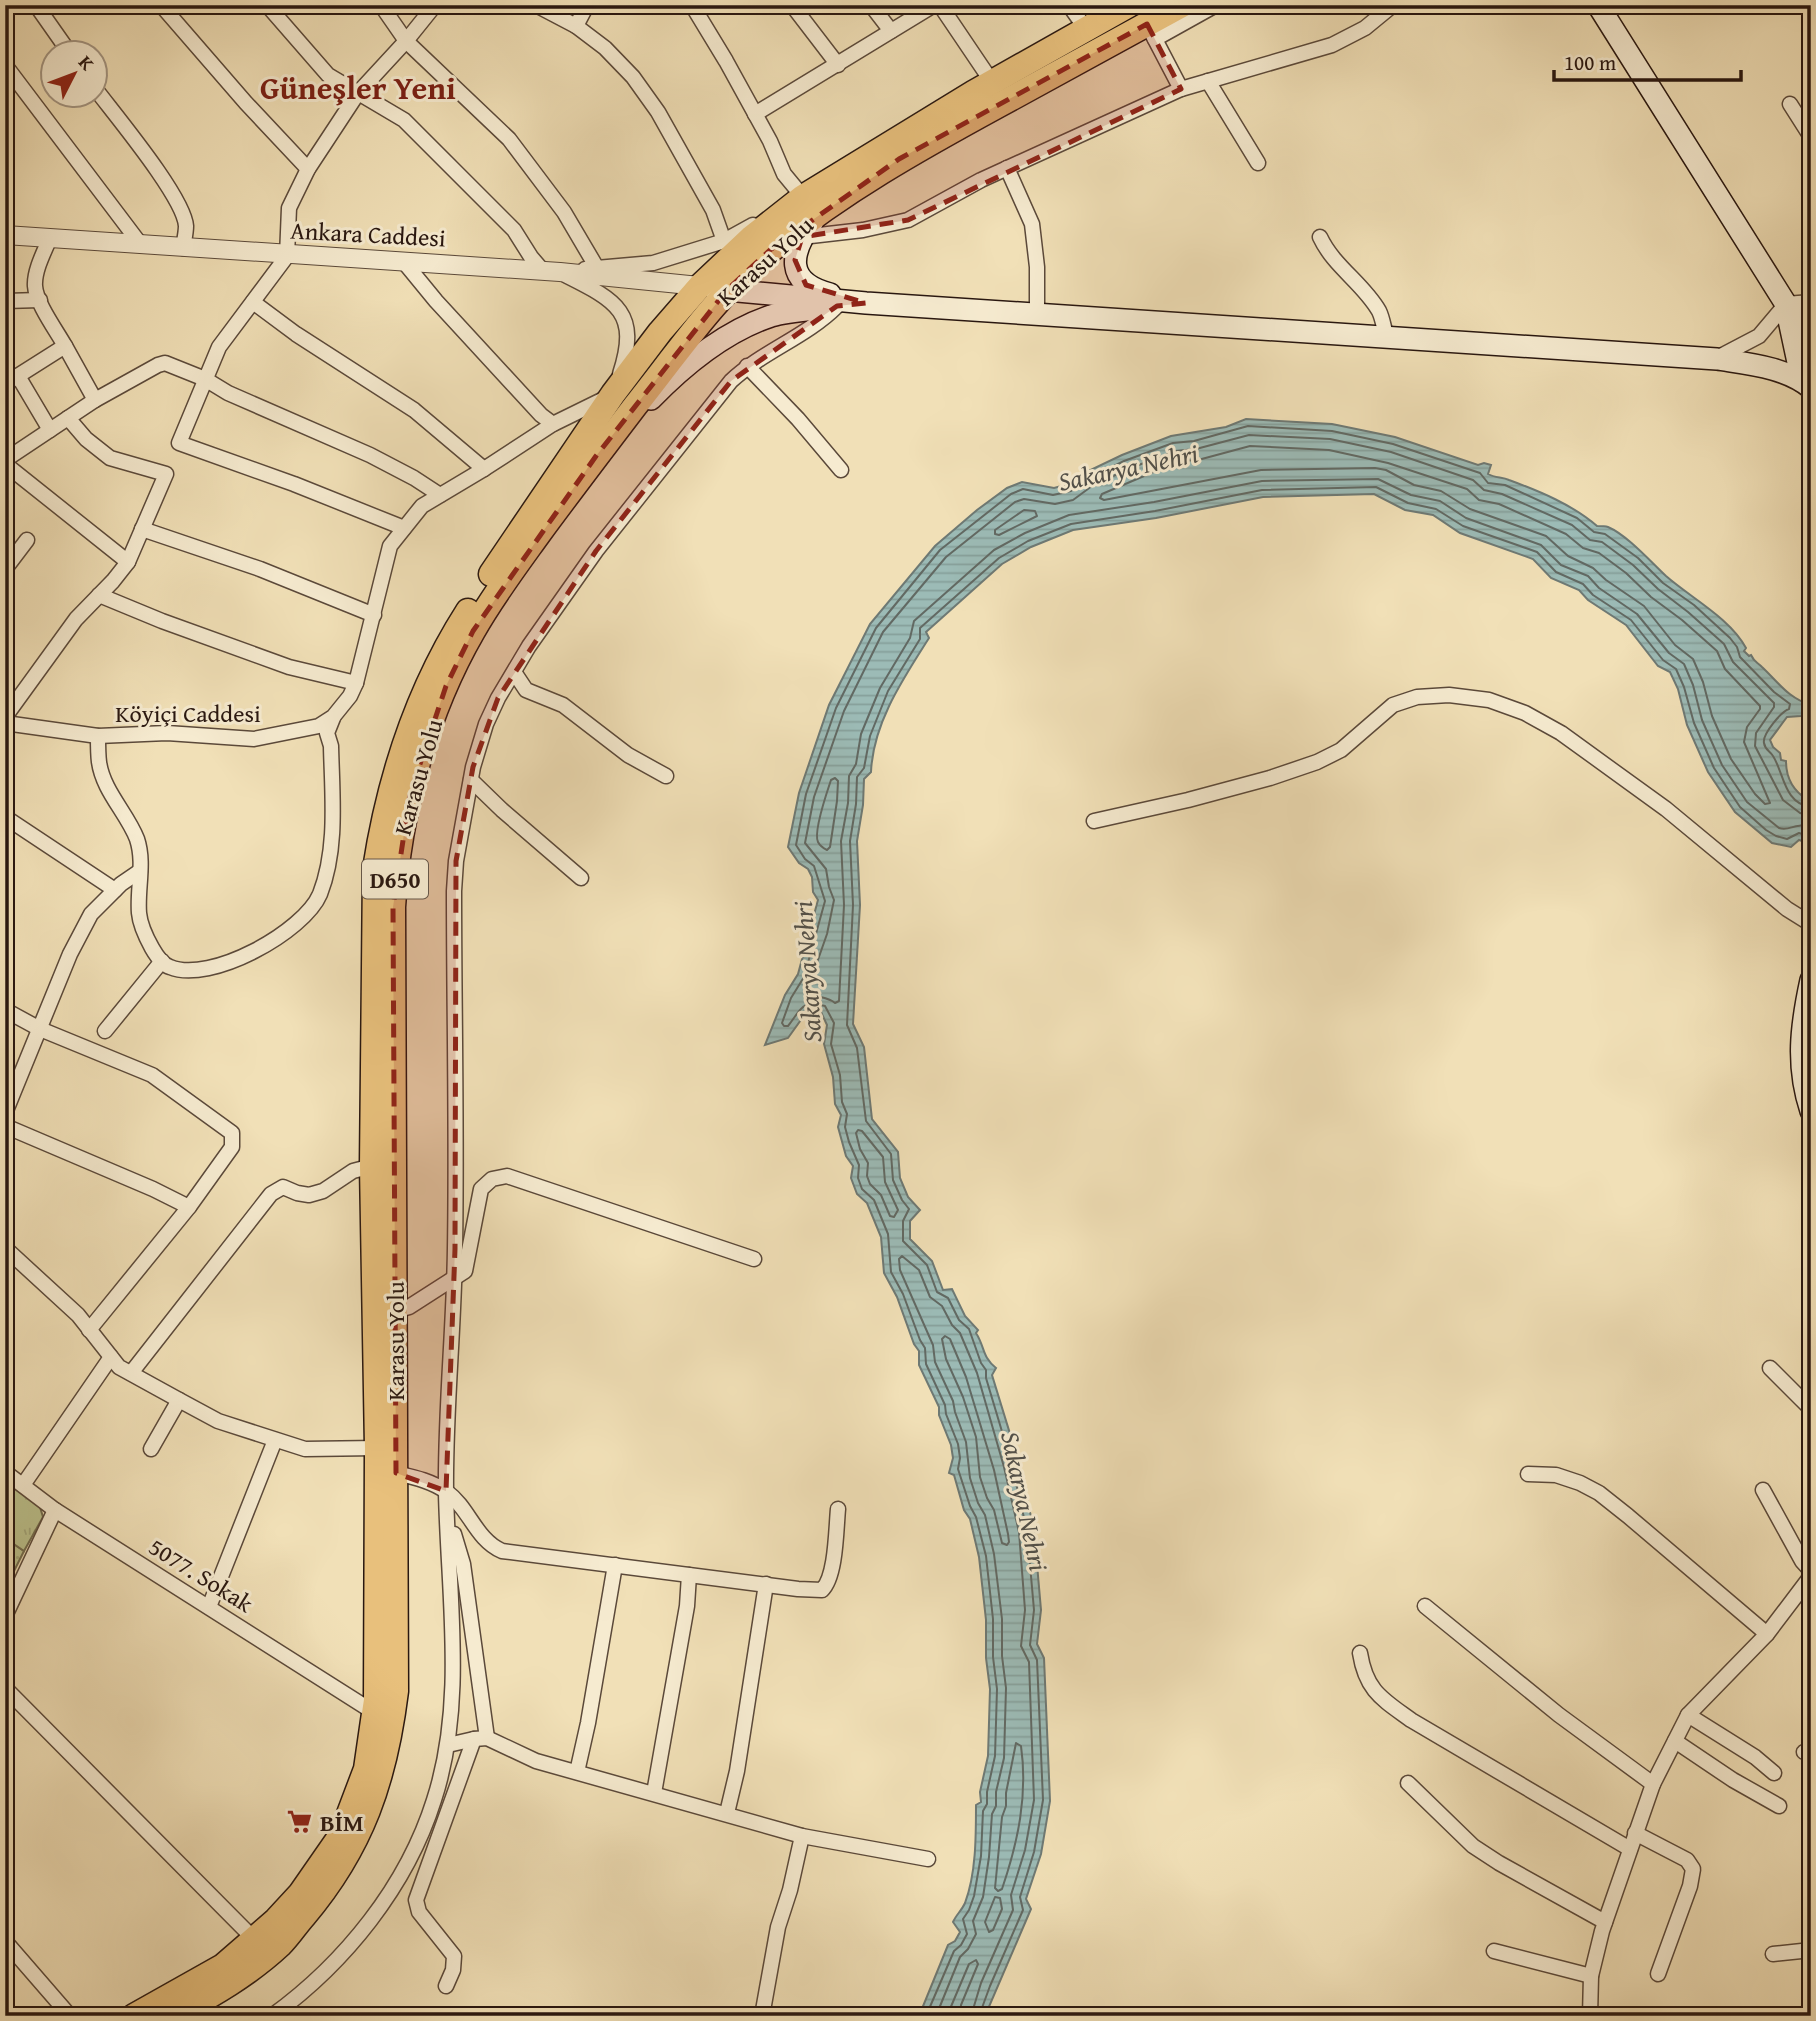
<svg xmlns="http://www.w3.org/2000/svg" width="1816" height="2021" font-family="'Gentium Book Plus',serif">
  <defs>
    <pattern id="grass-dots" width="8" height="8" patternUnits="userSpaceOnUse" patternTransform="scale(1.75)"><rect width="8" height="8" fill="#bcc28d"/><path d="M2 2h.1M6 6h.1" fill="none" stroke="#a2a679" stroke-width="1.8" stroke-linecap="round"/></pattern>
    <pattern id="park-tufts" width="24" height="20" patternUnits="userSpaceOnUse" patternTransform="scale(1.75)"><rect width="24" height="20" fill="#bcc28d"/><path d="M3 7l-1-3M5 7V3M7 7l1-3M15 17l-1-3M17 17v-4M19 17l1-3" fill="none" stroke="#a2a679"/></pattern>
    <pattern id="water-rules" width="6" height="5" patternUnits="userSpaceOnUse" patternTransform="scale(1.75)"><rect width="6" height="5" fill="#9cbbb6"/><path d="M0 2.5h6" fill="none" stroke="#86a09b"/></pattern>
  </defs>
  <rect width="100%" height="100%" fill="#f1e0b7"/>
  <filter id="stains"><feTurbulence type="fractalNoise" baseFrequency=".00286" numOctaves="4"/><feColorMatrix values="0 0 0 0 .2 0 0 0 0 .09 0 0 0 0 .02 0 0 0 .5 -.17"/></filter>
  <radialGradient id="worn" r=".72"><stop offset=".6" stop-color="#630" stop-opacity="0"/><stop offset="1" stop-color="#630" stop-opacity=".3"/></radialGradient>
  <path fill="url(#grass-dots)" stroke="#726c4e" stroke-width="2" d="M 5,1538 L 24,1551 L 5,1589 Z"/>
  <path fill="url(#park-tufts)" stroke="#726c4e" stroke-width="2" d="M 5,1480 L 39,1504 L 43,1517 L 24,1551 L 5,1538 Z"/>
  <path fill="url(#water-rules)" stroke="#6e7974" stroke-width="2" d="M 1246,419 L 1332,424 L 1395,437 L 1478,465 L 1484,463 L 1491,465 L 1488,474 C 1495,478 1502,477 1509,480 C 1539,491 1573,505 1597,526 C 1600,526 1605,526 1608,527 C 1627,535 1651,562 1666,576 C 1691,598 1730,618 1746,648 L 1744,651 L 1749,656 L 1751,655 C 1754,662 1757,662 1762,667 C 1779,683 1788,698 1811,705 L 1811,711 L 1801,716 L 1787,717 L 1770,740 L 1773,747 L 1780,753 L 1781,760 L 1786,761 C 1786,777 1793,791 1808,800 L 1811,810 L 1811,844 L 1799,840 L 1791,847 L 1772,843 L 1735,812 L 1708,772 L 1687,725 L 1678,689 L 1670,672 L 1658,666 L 1626,625 L 1588,600 L 1579,590 L 1551,578 L 1533,559 L 1460,533 L 1433,515 L 1405,510 L 1374,494 L 1263,497 L 1156,518 L 1073,530 L 1031,547 L 1002,564 L 926,632 L 929,638 C 903,679 873,723 871,772 L 864,779 L 863,805 L 857,841 L 860,905 L 853,1024 L 864,1047 L 872,1119 L 898,1152 L 900,1178 L 908,1197 L 920,1210 L 910,1221 L 910,1239 L 932,1261 L 943,1290 L 952,1289 L 965,1316 L 978,1330 L 976,1333 C 985,1347 982,1357 996,1368 L 992,1375 L 1019,1463 L 1034,1530 L 1041,1610 L 1037,1644 L 1044,1658 L 1050,1801 L 1041,1854 L 1026,1899 L 1031,1909 L 985,2016 L 919,2016 L 948,1945 L 955,1941 L 960,1932 L 953,1922 C 956,1915 962,1910 965,1903 C 976,1874 976,1837 976,1805 L 981,1802 L 980,1792 L 988,1756 L 990,1689 L 986,1658 L 986,1620 L 979,1557 L 970,1519 L 964,1510 L 954,1475 L 949,1473 L 953,1458 L 951,1445 L 939,1415 L 939,1407 L 919,1365 L 919,1351 L 914,1344 L 897,1297 L 884,1273 L 881,1237 L 867,1203 L 857,1194 L 851,1178 L 853,1166 L 846,1156 L 838,1127 L 841,1115 L 835,1104 L 833,1077 L 824,1044 L 827,1025 L 821,1012 L 808,1010 L 788,1038 L 765,1045 L 785,995 L 798,974 L 818,900 L 813,892 L 812,877 L 808,869 L 799,863 L 788,847 L 799,793 L 829,705 L 870,624 L 935,546 L 977,510 L 1007,488 L 1022,482 L 1054,488 L 1069,484 L 1084,473 L 1122,455 L 1171,436 L 1226,427 Z"/>
  <g fill="none" stroke-linecap="round" stroke-linejoin="round">
    <g stroke="#626963" stroke-width="2">
      <path d="M 1250,446 L 1329,450 L 1388,463 L 1467,489 L 1479,500 L 1499,504 L 1566,534 L 1583,548 L 1599,553 L 1626,573 L 1651,597 L 1682,620 L 1717,651 L 1725,669 L 1760,706 L 1760,709 L 1747,727 L 1744,742 L 1770,803 L 1765,804 L 1755,794 L 1731,759 L 1712,716 L 1703,682 L 1693,659 L 1675,645 L 1644,606 L 1606,580 L 1593,568 L 1568,556 L 1546,536 L 1470,509 L 1441,491 L 1414,485 L 1386,470 L 1375,468 L 1261,470 L 1104,500 L 1100,498 L 1102,494 L 1179,461 L 1198,460 Z"/>
      <path d="M 1024,510 L 1035,511 L 1037,516 L 999,535 L 995,534 L 995,530 Z"/>
      <path d="M 835,778 L 838,781 L 837,801 L 830,847 L 827,850 C 823,848 820,846 818,842 C 813,832 827,792 831,780 Z"/>
      <path d="M 1811,816 L 1800,813 L 1783,800 L 1755,746 L 1756,733 L 1774,707 L 1774,703 L 1733,662 L 1724,644 L 1688,612 L 1658,589 L 1633,565 L 1602,542 L 1590,540 L 1572,525 L 1502,494 L 1484,490 L 1473,480 L 1391,452 L 1330,439 L 1249,435 L 1196,449 L 1176,451 L 1128,469 L 1092,486 L 1073,500 L 1055,504 L 1024,499 L 1015,502 L 946,557 L 883,632 L 844,711 L 814,797 L 805,843 L 826,869 L 829,887 L 834,900 L 827,934 L 807,991 C 813,998 827,996 835,1003 L 839,1001 L 844,905 L 841,841 L 848,803 L 849,776 L 856,764 L 861,734 L 880,688 L 910,638 L 914,621 L 994,550 L 1025,533 L 1069,515 L 1154,502 L 1262,481 L 1378,479 L 1411,495 L 1440,501 L 1466,518 L 1541,545 L 1561,565 L 1588,576 L 1599,588 L 1637,614 L 1669,653 L 1684,664 L 1693,685 L 1702,720 L 1722,765 L 1747,802 L 1779,828 C 1791,832 1794,821 1811,828"/>
      <path d="M 858,1130 L 862,1131 L 883,1157 L 885,1182 L 898,1210 L 894,1217 L 890,1216 L 881,1195 L 870,1184 L 867,1176 L 868,1163 L 860,1149 L 856,1133 Z"/>
      <path d="M 945,1336 L 950,1339 L 966,1377 L 994,1470 L 1008,1534 L 1009,1542 L 1007,1545 L 1002,1543 L 994,1510 L 987,1498 L 980,1477 L 976,1437 L 963,1397 L 946,1359 L 942,1339 Z"/>
      <path d="M 1016,1743 L 1021,1746 C 1028,1795 1018,1842 1002,1889 L 998,1891 L 995,1888 L 1002,1817 L 1006,1806 L 1006,1793 Z"/>
      <path d="M 995,1897 L 1000,1898 L 1002,1909 L 993,1930 L 989,1932 L 985,1922 Z"/>
      <path d="M 926,2016 L 954,1951 L 961,1945 L 967,1934 L 963,1919 L 969,1910 L 974,1896 L 981,1856 L 983,1811 L 987,1804 L 987,1792 L 995,1756 L 997,1689 L 993,1657 L 993,1619 L 986,1556 L 976,1517 L 970,1506 L 958,1469 L 960,1458 L 958,1444 L 946,1414 L 945,1405 L 926,1364 L 925,1348 L 920,1340 L 903,1294 L 891,1272 L 888,1234 L 874,1200 L 862,1189 L 858,1178 L 859,1165 L 849,1142 L 845,1127 L 847,1114 L 842,1102 L 840,1075 L 831,1044 L 834,1023 L 825,1006 C 801,999 801,1010 788,1026 L 784,1026 L 782,1023 L 791,998 L 804,977 L 825,901 L 814,866 L 805,859 L 796,845 L 806,794 L 836,708 L 876,628 L 940,550 L 1011,494 L 1023,489 L 1053,495 L 1071,491 L 1088,479 L 1124,461 L 1173,443 L 1194,441 L 1248,426 L 1332,431 L 1393,444 L 1480,473 L 1488,483 L 1505,485 L 1577,518 L 1594,532 L 1605,534 L 1638,558 L 1663,583 L 1694,605 L 1730,638 L 1737,647 L 1740,657 L 1774,692 L 1790,704 L 1789,709 C 1782,711 1762,734 1764,743 C 1765,750 1770,751 1773,756 C 1784,773 1784,804 1811,807"/>
      <path d="M 936,2016 L 960,1957 L 968,1949 L 976,1934 L 973,1921 L 983,1897 L 989,1857 L 992,1814 L 996,1806 L 996,1792 L 1004,1758 L 1006,1688 L 1002,1656 L 1002,1619 L 994,1554 L 985,1515 L 978,1503 L 970,1478 L 966,1442 L 955,1412 L 953,1401 L 935,1362 L 933,1345 L 900,1270 L 899,1259 L 902,1256 L 919,1270 L 930,1297 L 942,1306 L 952,1325 L 960,1333 L 977,1373 L 1004,1467 L 1019,1532 L 1025,1610 L 1021,1646 L 1029,1662 L 1034,1800 L 1025,1850 L 1011,1895 L 1013,1910 L 981,1983 L 971,2016"/>
      <path d="M 947,2016 L 969,1964 L 976,1960 L 978,1964 L 961,2005 L 960,2016"/>
      <path d="M 979,2016 L 990,1986 L 1023,1910 L 1020,1897 L 1034,1852 L 1043,1800 L 1037,1660 L 1030,1645 L 1034,1610 L 1027,1531 L 1012,1465 L 986,1378 L 986,1370 L 981,1363 L 969,1329 L 959,1320 L 948,1298 L 937,1292 L 927,1265 L 903,1241 L 903,1221 L 909,1209 L 902,1200 L 893,1180 L 891,1154 L 866,1121 L 857,1048 L 847,1025 L 853,905 L 850,841 L 856,804 L 857,777 L 864,768 L 870,736 L 888,691 L 920,639 L 920,628 L 999,558 L 1028,541 L 1071,524 L 1155,511 L 1262,490 L 1376,487 L 1408,503 L 1436,509 L 1463,526 L 1537,552 L 1556,572 L 1583,584 L 1593,595 L 1631,620 L 1663,660 L 1676,669 L 1684,687 L 1694,723 L 1714,768 L 1740,807 L 1766,830 L 1776,836 L 1787,839 L 1799,833 L 1811,837"/>
    </g>
    <defs>
      <g id="minor">
        <path d="M 36,5 L 69,52"/>
        <path d="M 161,5 L 246,103 L 308,169"/>
        <path d="M 267,5 L 328,75 L 404,120 L 514,230 L 531,257 L 543,271"/>
        <path d="M 381,5 L 406,41 L 509,139 L 564,212 L 597,268"/>
        <path d="M 536,5 L 576,26"/>
        <path d="M 587,5 L 576,26 L 605,48 L 633,77 L 658,112 L 713,210 L 724,241"/>
        <path d="M 692,5 L 726,61 L 770,141 L 784,174 L 803,197 L 799,200"/>
        <path d="M 792,5 L 838,65"/>
        <path d="M 871,5 L 891,31"/>
        <path d="M 940,5 L 992,82"/>
        <path d="M 1069,5 L 1086,29"/>
        <path d="M 1147,24 L 1181,89"/>
        <path d="M 1155,39 L 1216,5"/>
        <path d="M 5,65 L 141,245"/>
        <path d="M 1208,81 L 1258,163"/>
        <path d="M 94,87 C 115,115 184,197 186,226 C 186,233 184,241 183,248"/>
        <path d="M 1790,104 L 1811,137"/>
        <path d="M 755,114 L 934,5"/>
        <path d="M 1007,168 L 1032,224 L 1037,267 L 1037,314"/>
        <path d="M 802,237 L 863,230 L 908,220 L 981,180 L 1181,89 L 1332,45 L 1365,28 L 1393,5"/>
        <path d="M 1320,237 C 1334,267 1363,283 1379,311 C 1383,319 1384,330 1387,338"/>
        <path d="M 50,238 C 44,252 34,271 35,286 C 36,303 56,330 65,346"/>
        <path d="M 404,262 L 436,301 L 541,415 L 553,424"/>
        <path d="M 585,269 L 653,263 L 724,241 L 753,225"/>
        <path d="M 567,276 C 617,301 640,313 620,374"/>
        <path d="M 5,301 L 40,300"/>
        <path d="M 253,302 L 296,334 L 414,410 L 484,469"/>
        <path d="M 1717,358 L 1759,336 L 1786,304 L 1811,302"/>
        <path d="M 747,366 L 798,419 L 841,470"/>
        <path d="M 18,376 L 50,430"/>
        <path d="M 5,384 L 65,346 L 95,400"/>
        <path d="M 68,418 L 86,439 L 110,458 L 166,474 L 128,562"/>
        <path d="M 5,460 L 95,400 L 158,365 L 165,363 L 205,379 L 228,393 L 370,455 L 414,478 L 440,495"/>
        <path d="M 5,464 L 128,562 L 113,581 L 76,619 L 5,717"/>
        <path d="M 404,528 L 294,484 L 179,443 L 219,347 L 287,256 L 289,208 L 308,169 L 358,93 L 406,41 L 435,5"/>
        <path d="M 142,529 L 260,569 L 374,615"/>
        <path d="M 5,569 L 27,540"/>
        <path d="M 99,595 L 162,621 L 289,667 L 356,683"/>
        <path d="M 514,672 L 526,690 L 563,705 L 628,755 L 666,776"/>
        <path d="M 5,723 L 98,736 L 167,733 L 254,739 L 319,726 L 333,717 L 350,696 L 356,683 L 390,546 L 422,506 L 484,469 L 553,424 L 608,397"/>
        <path d="M 98,736 C 98,744 98,754 99,762 C 103,791 127,813 137,839 C 145,863 137,889 139,913 C 140,924 147,939 152,948 C 156,955 163,965 170,967 C 210,984 304,932 320,894 C 338,848 332,794 331,746 L 327,733 L 333,718"/>
        <path d="M 471,780 L 502,810 L 581,878"/>
        <path d="M 5,817 L 115,890"/>
        <path d="M 1094,821 L 1188,800 L 1270,778 L 1317,762 L 1341,750 L 1393,705 L 1417,697 L 1449,695 L 1489,700 L 1525,713 L 1561,733 L 1666,809 L 1787,909 L 1811,924"/>
        <path d="M 5,1010 L 40,1029 L 152,1075 L 232,1133 L 232,1147 L 189,1207 L 89,1330"/>
        <path d="M 105,1031 L 162,961"/>
        <path d="M 5,1113 L 70,954 L 91,914 L 121,884 L 140,871"/>
        <path d="M 5,1126 L 153,1189 L 189,1207"/>
        <path d="M 5,1248 L 78,1315 L 119,1367 L 179,1400 L 218,1421 L 305,1449 L 377,1448"/>
        <path d="M 395,1311 L 409,1307 L 465,1271 L 481,1189 L 492,1179 L 507,1176 L 754,1259"/>
        <path d="M 1770,1368 L 1811,1409"/>
        <path d="M 131,1373 L 271,1194 L 283,1187 L 297,1193 L 309,1195 L 323,1191 L 353,1171 L 372,1166"/>
        <path d="M 151,1449 L 179,1400"/>
        <path d="M 5,1472 L 55,1510 L 375,1713"/>
        <path d="M 396,1473 C 413,1477 432,1481 447,1492 C 469,1508 476,1540 502,1551 L 798,1589 L 822,1590 C 836,1577 836,1530 838,1509"/>
        <path d="M 1528,1474 L 1556,1475 L 1580,1483 L 1599,1493 L 1628,1516 L 1767,1634"/>
        <path d="M 23,1485 L 111,1357"/>
        <path d="M 1763,1490 L 1802,1561 L 1811,1571"/>
        <path d="M 454,1534 L 463,1564 L 487,1738"/>
        <path d="M 1425,1606 L 1559,1715 L 1653,1784"/>
        <path d="M 209,1607 L 275,1440"/>
        <path d="M 5,1616 L 55,1510"/>
        <path d="M 1360,1653 C 1366,1691 1382,1699 1411,1720 L 1630,1849"/>
        <path d="M 5,1688 L 255,1940"/>
        <path d="M 1688,1715 L 1755,1757 L 1774,1773"/>
        <path d="M 1675,1741 L 1733,1780 L 1779,1806"/>
        <path d="M 448,1745 L 474,1739 L 487,1738 L 536,1761 L 802,1836 L 790,1890 L 778,1927 L 762,2016"/>
        <path d="M 1804,1752 L 1811,1753"/>
        <path d="M 577,1772 L 588,1723 L 615,1565"/>
        <path d="M 1408,1783 L 1473,1846 L 1499,1863 L 1605,1922"/>
        <path d="M 654,1793 L 687,1606 L 689,1575"/>
        <path d="M 727,1813 L 737,1771 L 766,1584"/>
        <path d="M 1635,1833 L 1687,1860 L 1693,1869 L 1690,1886 L 1658,1974"/>
        <path d="M 802,1836 L 928,1859"/>
        <path d="M 5,1941 L 70,2016"/>
        <path d="M 1494,1951 L 1591,1976"/>
        <path d="M 1773,1954 L 1811,1950"/>
        <path d="M 446,1986 L 453,1970 L 454,1956 L 419,1912 L 416,1900 L 474,1739"/>
        <path d="M 272,2016 C 345,1963 407,1886 434,1800 C 466,1702 448,1594 446,1492 C 445,1411 454,1330 455,1248 C 457,1129 454,1010 454,891 L 456,861 L 473,767 L 486,724 L 498,698 L 529,646 L 596,551 L 731,381 C 763,351 806,337 837,306"/>
        <path d="M 1590,2016 L 1591,1976 L 1602,1931 L 1653,1784 L 1688,1715 L 1767,1634 L 1811,1576"/>
      </g>
      <path id="tertiary" d="M 5,235 L 560,272 L 709,287"/>
      <g id="secondary">
        <path d="M 1598,5 L 1811,344"/>
        <path d="M 813,221 C 790,253 784,282 830,294"/>
        <path d="M 727,290 L 866,303 L 1717,359 C 1748,364 1786,367 1811,388"/>
        <path d="M 1789,320 L 1802,381"/>
        <path d="M 651,399 C 684,365 726,331 771,316 C 788,311 808,310 825,308"/>
        <path d="M 1811,980 C 1801,1026 1796,1066 1811,1111"/>
      </g>
      <g id="trunk">
        <path d="M 491,574 L 613,394 L 660,332 L 700,286 L 751,238 L 803,197 L 973,93 L 1129,5"/>
        <path d="M 134,2016 L 223,1966 L 276,1920 L 300,1894 L 341,1835 L 366,1769 L 376,1700 L 377,1448 L 372,1166 L 375,869 C 389,778 418,689 468,611"/>
        <path d="M 173,2016 C 211,1996 249,1974 280,1945 C 289,1936 296,1925 304,1916 C 362,1847 385,1780 396,1691 L 393,907 C 399,813 425,714 473,631 C 492,597 517,564 540,532 C 571,490 603,448 635,406 C 678,352 717,294 771,250 C 841,192 920,148 999,105 C 1060,72 1121,38 1182,5"/>
      </g>
    </defs>
    <use href="#minor" stroke="#5b493a" stroke-width="17"/>
    <use href="#tertiary" stroke="#5b493a" stroke-width="20"/>
    <use href="#secondary" stroke="#291710" stroke-width="24"/>
    <use href="#trunk" stroke="#291710" stroke-width="27"/>
    <use href="#minor" stroke="#f6ebd0" stroke-width="14"/>
    <use href="#tertiary" stroke="#f6ebd0" stroke-width="18"/>
    <use href="#secondary" stroke="#f6ebd0" stroke-width="21"/>
    <use href="#trunk" stroke="#e8c07c" stroke-width="24"/>
  </g>
  <path fill="#8f2418" fill-opacity="0.2" stroke="#8f2418" stroke-width="5" stroke-dasharray="14 9" stroke-linejoin="round" d="M 1147,24 L 1181,89 L 908,220 L 802,237 L 795,260 L 806,285 L 866,303 L 837,306 L 731,381 L 596,551 L 498,698 L 473,767 L 456,861 L 455,1249 L 446,1491 L 396,1473 L 393,907 L 410,794 L 446,686 L 473,631 L 596,456 L 727,290 L 770,250 L 899,159 Z"/>
  <defs>
    <symbol id="supermarket-bare" viewBox="-9 -9 18 18"><path d="M-6-5.5h2.5l.6 2H6L4.5 2H-2.5L-4.4-4H-6ZM-1.5 3.2a1.3 1.3 0 1 0 .1 0ZM3 3.2a1.3 1.3 0 1 0 .1 0Z" fill="#8f2418" stroke="#f6ebd0" stroke-width="2.5" paint-order="stroke"/></symbol>
  </defs>
  <g fill-rule="evenodd">
    <use href="#supermarket-bare" x="282" y="1804" width="35" height="35"/>
  </g>
  <g text-anchor="middle" dominant-baseline="central" stroke-width="6" stroke-linejoin="round" paint-order="stroke">
    <rect fill="#f6ebd0" stroke="#66574a" stroke-width="2" x="362" y="859.5" width="66" height="39" rx="5"/>
    <g font-size="23" font-weight="bold" fill="#291710">
      <text x="395" y="879">D650</text>
    </g>
    <g font-size="24" fill="#291710" stroke="#f6ebd0">
      <text transform="translate(368 234) rotate(3)">Ankara Caddesi</text>
      <text transform="translate(765 261) rotate(-42)">Karasu Yolu</text>
      <text x="188" y="713">Köyiçi Caddesi</text>
      <text transform="translate(418 777) rotate(-74)">Karasu Yolu</text>
      <text transform="translate(395 1341) rotate(-90)">Karasu Yolu</text>
      <text transform="translate(201 1575) rotate(32)">5077. Sokak</text>
    </g>
    <g font-size="24" font-weight="bold" fill="#291710" stroke="#f6ebd0" text-anchor="start">
      <text x="320" y="1822">BİM</text>
    </g>
    <g font-size="26" font-style="italic" fill="#51504a" stroke="#f6ebd0">
      <text transform="translate(1128 467) rotate(-12)">Sakarya Nehri</text>
      <text transform="translate(807 972) rotate(-94)">Sakarya Nehri</text>
      <text transform="translate(1025 1501) rotate(78)">Sakarya Nehri</text>
    </g>
    <g font-size="32" font-weight="bold" fill="#7a1f14" stroke="#f6ebd0">
      <text x="358" y="87">Güneşler Yeni</text>
    </g>
  </g>
  <rect width="1816" height="2021" fill="none" stroke="#f1e0b7" stroke-width="28"/>
  <rect x="7" y="7" width="1802" height="2007" fill="none" stroke="#291710" stroke-width="3.5"/>
  <rect x="14" y="14" width="1788" height="1993" fill="none" stroke="#291710" stroke-width="2"/>
  <g transform="translate(74 74) rotate(48)"><circle r="33" fill="#f6ebd0" stroke="#a49683" stroke-width="2"/>
  <path d="M0-5L12 26L0 18L-12 26Z" fill="#8f2418"/>
  <text y="-10" font-size="19" font-weight="bold" text-anchor="middle" fill="#291710">K</text>
  </g>
  <path d="M1554 70v10h187v-10" fill="none" stroke="#291710" stroke-width="3.5"/>
  <text x="1564" y="70" font-size="21" fill="#291710" stroke="#f6ebd0" stroke-width="5" paint-order="stroke">100 m</text>
  <rect width="100%" height="100%" filter="url(#stains)"/>
  <rect width="100%" height="100%" fill="url(#worn)"/>
</svg>
